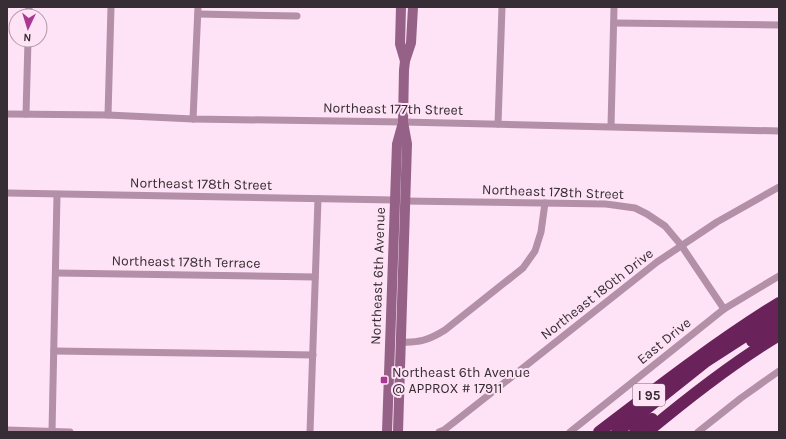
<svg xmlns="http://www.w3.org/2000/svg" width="786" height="439" font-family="Karla,sans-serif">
  <rect width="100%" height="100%" fill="#fde3f5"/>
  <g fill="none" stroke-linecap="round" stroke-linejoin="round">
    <g stroke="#b38fa8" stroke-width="7">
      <path d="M 198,14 L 297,16"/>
      <path d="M 29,16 L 29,7"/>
      <path d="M 614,23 L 779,25"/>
      <path d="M 7,114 L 108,115 L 193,119 L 403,122 L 779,131"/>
      <path d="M 26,114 L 28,40"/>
      <path d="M 108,115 L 111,7"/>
      <path d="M 193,119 L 198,7"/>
      <path d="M 498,124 L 502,7"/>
      <path d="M 611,126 L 614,7"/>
      <path d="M 7,193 L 395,200"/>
      <path d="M 405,201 L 606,204 L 635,208 L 647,214 L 665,226 L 681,245 L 724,309"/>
      <path d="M 56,273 L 315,277"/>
      <path d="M 400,342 C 419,343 429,340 445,330 L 523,268 L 535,251 L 541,232 L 545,203"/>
      <path d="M 54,351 L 313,355"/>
      <path d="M 7,430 L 70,432"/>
      <path d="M 52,432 L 57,195"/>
      <path d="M 310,432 L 318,199"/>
      <path d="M 439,432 L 444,430 L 462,416 L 657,262 L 717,222 L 779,187"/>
      <path d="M 570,432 L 724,309 L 779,276"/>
      <path d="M 698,432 L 741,398 L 779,371"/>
    </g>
    <g stroke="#956187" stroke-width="10">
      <path d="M 401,7 L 400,44 L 405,61"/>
      <path d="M 387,432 L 397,144 L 402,126"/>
      <path d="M 398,432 L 407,144 L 403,122 L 404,70 L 405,61 L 411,43 L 413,7"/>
    </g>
    <g stroke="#6a225a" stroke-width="12">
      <path d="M 752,341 L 779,324"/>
      <path d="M 599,432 C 658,387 716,342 779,303"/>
      <path d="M 617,432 L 705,362 L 779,314"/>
      <path d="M 635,432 L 652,419"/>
      <path d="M 647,432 C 689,397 732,363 779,335"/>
    </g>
  </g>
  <rect fill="#aa3892" stroke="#fde3f5" stroke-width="1.5" x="380" y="376" width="8" height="8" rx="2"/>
  <g text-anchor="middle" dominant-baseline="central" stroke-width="4" stroke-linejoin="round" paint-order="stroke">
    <rect fill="#fde3f5" stroke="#72646e" stroke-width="1" x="633" y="384" width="32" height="22" rx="3"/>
    <g font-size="13" font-weight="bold" fill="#372d34">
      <text x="649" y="395">I 95</text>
    </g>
    <g font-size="14" fill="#372d34" stroke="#fde3f5">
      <text transform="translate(393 109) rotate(1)">Northeast 177th Street</text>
      <text transform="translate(201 184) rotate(1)">Northeast 178th Street</text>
      <text transform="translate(553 192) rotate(2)">Northeast 178th Street</text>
      <text transform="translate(186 262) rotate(1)">Northeast 178th Terrace</text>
      <text transform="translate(378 276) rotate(-88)">Northeast 6th Avenue</text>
      <text transform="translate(597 294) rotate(-38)">Northeast 180th Drive</text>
      <text transform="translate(664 341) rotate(-39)">East Drive</text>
    </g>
    <g font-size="14" fill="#372d34" stroke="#fde3f5" text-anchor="start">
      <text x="392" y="372">Northeast 6th Avenue<tspan x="392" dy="16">@ APPROX # 17911</tspan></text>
    </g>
  </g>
  <rect width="786" height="439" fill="none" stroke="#372d34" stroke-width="16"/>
  <g transform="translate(28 28) rotate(184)"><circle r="19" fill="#fde3f5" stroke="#ae9aa8"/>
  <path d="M0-3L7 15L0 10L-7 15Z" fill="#aa3892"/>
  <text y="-6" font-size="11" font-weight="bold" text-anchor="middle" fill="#372d34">N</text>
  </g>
</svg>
